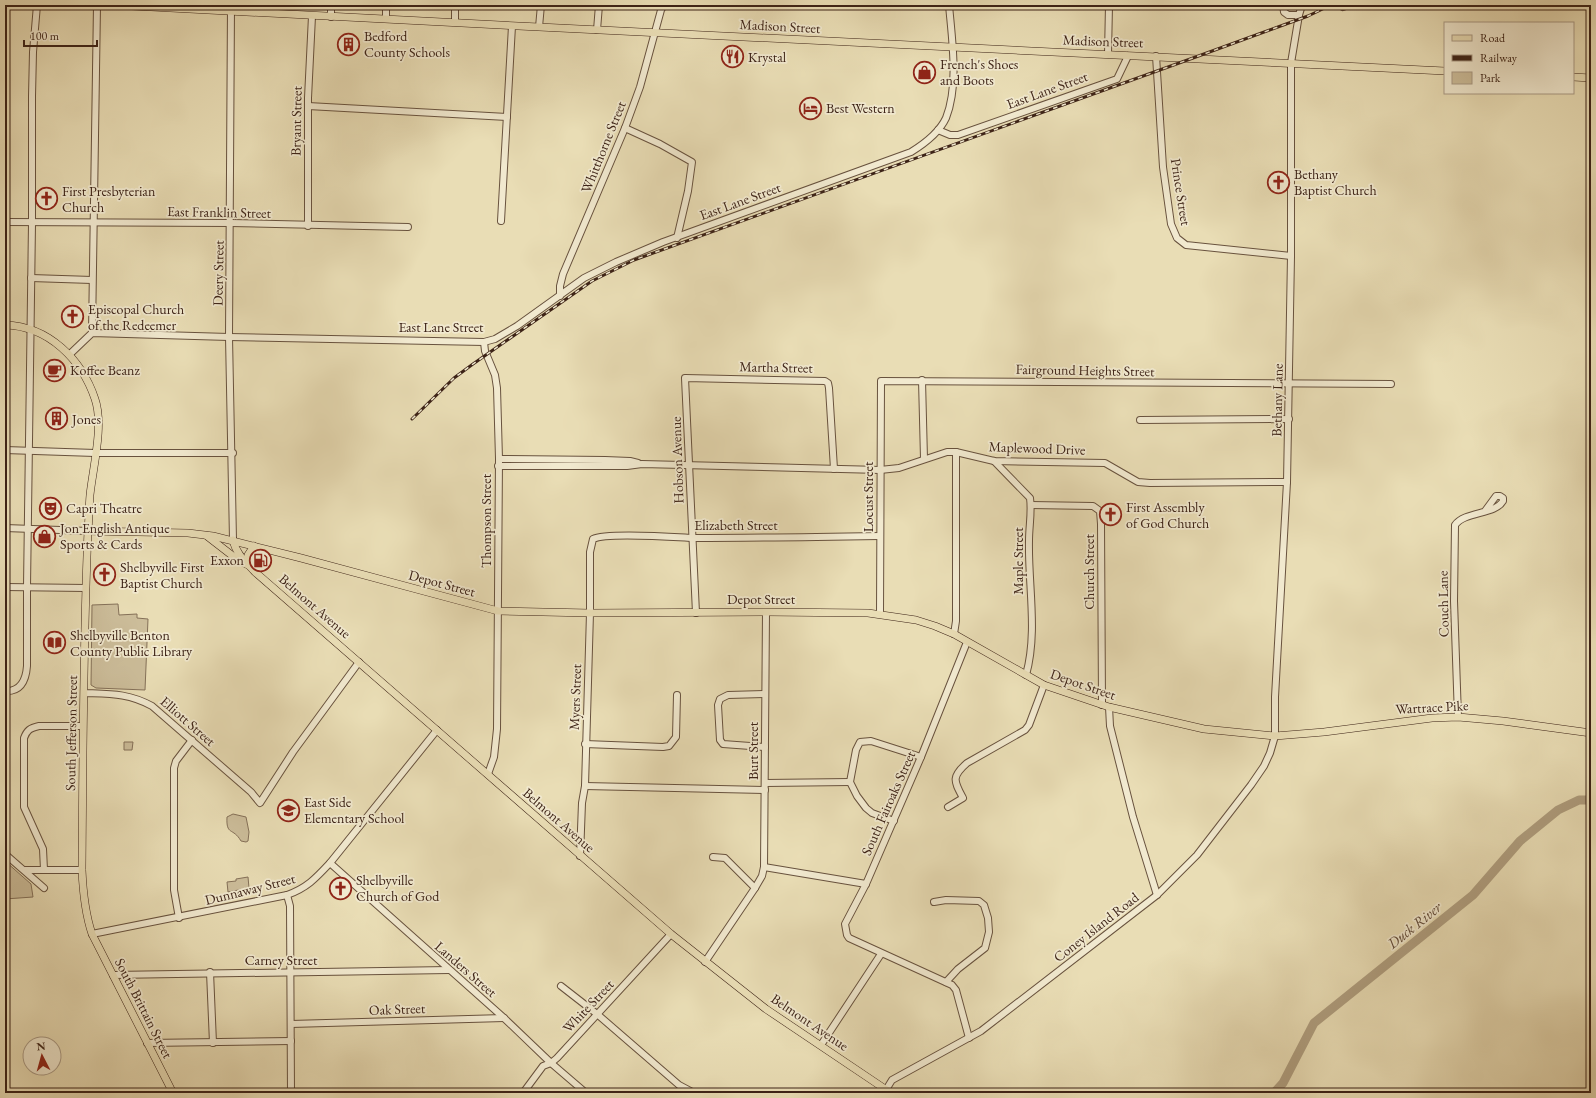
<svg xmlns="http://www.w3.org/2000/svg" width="1596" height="1098" font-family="'EB Garamond',serif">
  <rect width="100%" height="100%" fill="#e9ddb5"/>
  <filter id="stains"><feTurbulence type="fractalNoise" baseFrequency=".005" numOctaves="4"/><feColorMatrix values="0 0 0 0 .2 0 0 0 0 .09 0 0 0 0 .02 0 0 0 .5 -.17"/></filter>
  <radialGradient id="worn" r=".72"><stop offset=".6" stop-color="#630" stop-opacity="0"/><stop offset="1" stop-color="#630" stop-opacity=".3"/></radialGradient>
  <g fill="#ccbd9a" stroke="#847058">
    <path d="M 118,604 L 119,615 L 137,614 L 137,618 L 148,619 L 145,690 L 96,688 L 91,685 L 92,605 Z"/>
    <path d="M 124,742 L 133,742 L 132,750 L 124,750 Z"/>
    <path d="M 233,814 L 246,817 L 249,832 L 248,841 L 246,842 L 241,841 C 233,827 226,836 227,817 Z"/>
    <path d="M 5,861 L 31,884 L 33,897 L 5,899 Z"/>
    <path d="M 248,877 L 249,888 L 228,892 L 227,882 L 236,881 L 236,879 Z"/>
  </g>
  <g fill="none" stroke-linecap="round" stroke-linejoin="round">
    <path stroke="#af9e7f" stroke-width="9" d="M 1274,1093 L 1283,1083 L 1314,1023 L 1473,895 L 1520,841 L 1558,810 L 1579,800 L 1591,800"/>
    <defs>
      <g id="minor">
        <path d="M 231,5 L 229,337 L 233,540"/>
        <path d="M 455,5 L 455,22"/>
        <path d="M 1283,5 L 1284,12 L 1288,15 L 1299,15"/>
        <path d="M 1343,7 L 1348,5"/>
        <path d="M 331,17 L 331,5"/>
        <path d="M 386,19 L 386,5"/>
        <path d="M 539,27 L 541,5"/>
        <path d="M 597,30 L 599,5"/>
        <path d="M 1108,54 L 1109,5"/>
        <path d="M 1156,56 L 1163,167 L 1171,224 L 1177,238 L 1186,245 L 1291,256"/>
        <path d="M 308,106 L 507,117"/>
        <path d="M 625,128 L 660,144 L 692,162 L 688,191 L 677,238"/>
        <path d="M 938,130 L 950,135 L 958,135 L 1117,79 L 1128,56"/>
        <path d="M 501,221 L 512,26"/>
        <path d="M 5,222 L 231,223 L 408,227"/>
        <path d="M 308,226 L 308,98 L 312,16"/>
        <path d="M 31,278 L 92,280"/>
        <path d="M 560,296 L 560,286 L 563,274 L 625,128 L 640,87 L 661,10 L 664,5"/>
        <path d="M 92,333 L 97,5"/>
        <path d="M 484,342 L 485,351 L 495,375 L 497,388 L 499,459 L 497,729 L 494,757 L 488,774"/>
        <path d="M 70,354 L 92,333 L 229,337 L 484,342 L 495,339 L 517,326 L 584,278 L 616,262 L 663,242 L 911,152 C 924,144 939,133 946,118 C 959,85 952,40 949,5"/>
        <path d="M 922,380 L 924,459"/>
        <path d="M 1140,420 L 1289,419"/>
        <path d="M 5,450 L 95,453 L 233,453"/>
        <path d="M 499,459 L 605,460 L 630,461 L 638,463"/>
        <path d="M 994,461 L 1030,498 C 1032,512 1029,526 1029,541 C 1028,585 1038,632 1026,675"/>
        <path d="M 498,466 L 627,466 L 642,464 L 880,470 L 899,468 L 947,452 L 956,452 L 994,461 L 1105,463 L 1138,482 L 1150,483 L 1287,482"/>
        <path d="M 1031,505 L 1093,506 L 1100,511 L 1101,524 L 1102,705"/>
        <path d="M 5,528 L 88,531"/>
        <path d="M 5,587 L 86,588"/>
        <path d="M 696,613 L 685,378 L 825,381 L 828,383 L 829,388 L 834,469"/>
        <path d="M 880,614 L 881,381 L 1391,384"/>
        <path d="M 954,634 L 956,621 L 956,452"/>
        <path d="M 967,642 L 921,757 L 866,884 L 845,924 L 847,935 L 849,938 L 952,985 L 956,990 L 969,1038"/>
        <path d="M 5,691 C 21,692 26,680 27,666 L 27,587 L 32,223 L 32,96 L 33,52 L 37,5"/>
        <path d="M 84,693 C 110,694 128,693 152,706 L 251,792 L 260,803 L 293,752 L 359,662"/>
        <path d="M 1109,707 L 1110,726 L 1133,817 L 1157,895"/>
        <path d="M 1458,717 L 1454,601 L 1455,525 C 1465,511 1495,515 1503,501 L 1503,498 L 1500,496 L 1496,496 L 1485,511"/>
        <path d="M 585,744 L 663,747 L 669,746 L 676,737 L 677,695"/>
        <path d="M 765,747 L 723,744 L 720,740 L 718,705 L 720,699 L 728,695 L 765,694"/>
        <path d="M 765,783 L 850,782"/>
        <path d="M 585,786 L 765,790"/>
        <path d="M 948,807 L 963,798 C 954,781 951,777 967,763 L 1025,730 L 1029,725 L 1044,685"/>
        <path d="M 894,821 L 872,813 L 866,808 L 857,796 L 850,782 L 856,750 L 860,742 L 871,741 L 921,757"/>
        <path d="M 5,854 L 44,888"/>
        <path d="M 580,856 L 582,803 L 585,786 L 590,613 L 590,552 L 593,539 C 606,532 674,537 693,538 C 755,538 818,537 880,536"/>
        <path d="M 713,857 L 725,858 L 755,888"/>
        <path d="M 330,863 L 504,1018 L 551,1063 L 586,1093"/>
        <path d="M 764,867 L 866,884"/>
        <path d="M 25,870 L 82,870"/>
        <path d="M 44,870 L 43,849 L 24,807 L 24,738 C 27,730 30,728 39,726 L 83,726"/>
        <path d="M 287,895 L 290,906 L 291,1093"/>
        <path d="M 934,902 L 946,900 L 979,901 L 984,905 L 988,918 L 989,932 L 985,948 L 958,969 L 946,982"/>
        <path d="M 179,918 L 174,890 L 174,768 L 176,761 L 192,740"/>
        <path d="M 92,934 L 287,895 C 307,888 316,878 330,863 L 437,730"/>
        <path d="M 705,962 L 755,888 L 762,876 L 764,867 L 766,612"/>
        <path d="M 210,972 L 213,1043"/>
        <path d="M 113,975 L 449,970"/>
        <path d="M 561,986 L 597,1014 L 679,1085 L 694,1093"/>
        <path d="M 291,1024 L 504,1018"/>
        <path d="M 147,1043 L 291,1041"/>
        <path d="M 821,1045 L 881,954"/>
        <path d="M 523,1093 L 543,1066 L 551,1063 L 557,1058 L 671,934"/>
        <path d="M 884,1093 L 892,1080 L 981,1031 L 1157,895 L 1197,855 L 1251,785 L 1264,766 L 1270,753 L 1275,736 L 1275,697 L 1287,482 L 1291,256 L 1291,63 L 1299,15 L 1302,5"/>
      </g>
      <g id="major">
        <path d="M 113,5 L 539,27 L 1445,71"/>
        <path d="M 1573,77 L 1591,78"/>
        <path d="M 5,325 C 49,326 82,360 95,399 C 104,425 93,467 90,495 C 89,507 89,519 88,531 C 83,644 83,757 82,870 C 83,893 85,913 92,934 L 173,1093"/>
        <path d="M 88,531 L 188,533 L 213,536 L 301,558 L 498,611 L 590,613 L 766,612 L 868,613 L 916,620 L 935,626 L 954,634 L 1044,685 L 1109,707 L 1204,729 L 1275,736 L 1324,732 L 1432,718 L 1458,717 L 1503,721 L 1591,733"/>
        <path d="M 207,536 L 238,560 L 248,565 L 248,555 L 254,546"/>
        <path d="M 233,540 C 236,554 246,562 255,572 L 671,934 L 766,1009 L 891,1093"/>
      </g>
    </defs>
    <use href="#minor" stroke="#68523e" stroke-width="8"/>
    <use href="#major" stroke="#3d2317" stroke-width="8"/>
    <use href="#minor" stroke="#f1e9cf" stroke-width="6"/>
    <use href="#major" stroke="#e9ddb5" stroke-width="7"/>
    <defs>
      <path id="rail" d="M 412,419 L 454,378 L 473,364 L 592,281 L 634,260 L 1193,58 L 1308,16 L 1331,5"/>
    </defs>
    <use href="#rail" stroke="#3d2317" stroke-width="3"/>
    <use href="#rail" stroke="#f1e9cf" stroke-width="1.5" stroke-dasharray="4.5" stroke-linecap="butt"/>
  </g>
  <defs>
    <symbol id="building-ring" viewBox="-11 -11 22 22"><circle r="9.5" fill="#f1e9cf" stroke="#8f2418" stroke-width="1.5"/><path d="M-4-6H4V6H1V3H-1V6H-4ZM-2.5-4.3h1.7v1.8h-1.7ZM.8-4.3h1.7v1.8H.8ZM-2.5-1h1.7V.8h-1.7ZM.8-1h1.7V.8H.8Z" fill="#8f2418"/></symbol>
    <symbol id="restaurant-ring" viewBox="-11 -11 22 22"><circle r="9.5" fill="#f1e9cf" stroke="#8f2418" stroke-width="1.5"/><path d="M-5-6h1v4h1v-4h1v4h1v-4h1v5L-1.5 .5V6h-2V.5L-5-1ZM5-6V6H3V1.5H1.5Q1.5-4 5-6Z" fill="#8f2418"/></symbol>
    <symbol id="shop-ring" viewBox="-11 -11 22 22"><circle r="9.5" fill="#f1e9cf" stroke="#8f2418" stroke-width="1.5"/><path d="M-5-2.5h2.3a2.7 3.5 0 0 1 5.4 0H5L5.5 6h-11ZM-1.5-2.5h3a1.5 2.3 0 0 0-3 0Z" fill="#8f2418"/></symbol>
    <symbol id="hotel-ring" viewBox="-11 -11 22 22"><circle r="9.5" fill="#f1e9cf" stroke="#8f2418" stroke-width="1.5"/><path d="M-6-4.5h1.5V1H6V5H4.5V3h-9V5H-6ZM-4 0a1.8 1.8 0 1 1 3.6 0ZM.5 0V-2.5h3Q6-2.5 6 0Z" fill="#8f2418"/></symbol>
    <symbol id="church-ring" viewBox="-11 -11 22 22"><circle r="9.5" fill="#f1e9cf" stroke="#8f2418" stroke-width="1.5"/><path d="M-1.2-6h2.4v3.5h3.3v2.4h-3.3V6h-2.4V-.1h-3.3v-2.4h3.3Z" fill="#8f2418"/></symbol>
    <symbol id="cafe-ring" viewBox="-11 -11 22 22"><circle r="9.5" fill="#f1e9cf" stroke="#8f2418" stroke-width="1.5"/><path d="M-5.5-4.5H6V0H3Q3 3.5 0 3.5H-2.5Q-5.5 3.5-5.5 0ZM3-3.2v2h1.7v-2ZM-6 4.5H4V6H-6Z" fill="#8f2418"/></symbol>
    <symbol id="theatre-ring" viewBox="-11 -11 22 22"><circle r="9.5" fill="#f1e9cf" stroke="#8f2418" stroke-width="1.5"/><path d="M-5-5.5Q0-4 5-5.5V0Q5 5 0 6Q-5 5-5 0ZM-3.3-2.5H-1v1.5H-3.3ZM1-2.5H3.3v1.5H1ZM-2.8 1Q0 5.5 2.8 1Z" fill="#8f2418"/></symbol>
    <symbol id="fuel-ring" viewBox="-11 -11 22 22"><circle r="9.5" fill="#f1e9cf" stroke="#8f2418" stroke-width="1.5"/><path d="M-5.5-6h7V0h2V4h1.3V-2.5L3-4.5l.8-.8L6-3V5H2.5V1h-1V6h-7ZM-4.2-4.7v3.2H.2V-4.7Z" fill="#8f2418"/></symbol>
    <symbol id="library-ring" viewBox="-11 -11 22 22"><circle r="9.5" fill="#f1e9cf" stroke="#8f2418" stroke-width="1.5"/><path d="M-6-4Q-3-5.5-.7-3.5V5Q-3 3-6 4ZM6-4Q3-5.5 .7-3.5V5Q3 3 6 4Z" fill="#8f2418"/></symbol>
    <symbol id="school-ring" viewBox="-11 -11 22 22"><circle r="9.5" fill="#f1e9cf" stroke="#8f2418" stroke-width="1.5"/><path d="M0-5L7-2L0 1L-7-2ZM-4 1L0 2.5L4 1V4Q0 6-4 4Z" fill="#8f2418"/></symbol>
  </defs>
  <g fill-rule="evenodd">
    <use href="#building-ring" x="336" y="32" width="25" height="25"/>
    <use href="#restaurant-ring" x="720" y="44" width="25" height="25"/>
    <use href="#shop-ring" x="912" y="60" width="25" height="25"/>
    <use href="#hotel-ring" x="798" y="96" width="25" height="25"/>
    <use href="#church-ring" x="1266" y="170" width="25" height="25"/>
    <use href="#church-ring" x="34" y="186" width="25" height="25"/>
    <use href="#church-ring" x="60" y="304" width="25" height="25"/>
    <use href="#cafe-ring" x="42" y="358" width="25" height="25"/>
    <use href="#building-ring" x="44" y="406" width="25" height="25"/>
    <use href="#theatre-ring" x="38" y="496" width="25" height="25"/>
    <use href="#church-ring" x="1098" y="502" width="25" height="25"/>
    <use href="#shop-ring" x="32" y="524" width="25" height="25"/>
    <use href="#fuel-ring" x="248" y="548" width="25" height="25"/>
    <use href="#church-ring" x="92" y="562" width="25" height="25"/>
    <use href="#library-ring" x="42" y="630" width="25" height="25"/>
    <use href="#school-ring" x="276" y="798" width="25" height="25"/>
    <use href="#church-ring" x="328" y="876" width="25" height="25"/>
  </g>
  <g text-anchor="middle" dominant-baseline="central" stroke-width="3.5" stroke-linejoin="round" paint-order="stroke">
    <g font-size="14" fill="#3d2317" stroke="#f1e9cf">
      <text transform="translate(780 26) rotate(3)">Madison Street</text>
      <text transform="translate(1103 41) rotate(2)">Madison Street</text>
      <text transform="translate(1047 90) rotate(-20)">East Lane Street</text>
      <text transform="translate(296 121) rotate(-89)">Bryant Street</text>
      <text transform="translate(603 147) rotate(-68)">Whitthorne Street</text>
      <text transform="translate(1181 192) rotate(81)">Prince Street</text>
      <text transform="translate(740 201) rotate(-20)">East Lane Street</text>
      <text transform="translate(219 212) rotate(1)">East Franklin Street</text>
      <text transform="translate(218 273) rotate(-89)">Deery Street</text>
      <text x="441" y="327">East Lane Street</text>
      <text transform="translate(776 367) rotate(1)">Martha Street</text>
      <text transform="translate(1085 370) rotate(1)">Fairground Heights Street</text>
      <text transform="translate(1277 400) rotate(-89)">Bethany Lane</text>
      <text transform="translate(1037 448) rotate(2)">Maplewood Drive</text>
      <text transform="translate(677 460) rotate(-92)">Hobson Avenue</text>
      <text transform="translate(868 497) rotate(-90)">Locust Street</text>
      <text transform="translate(486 521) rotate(-90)">Thompson Street</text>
      <text x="736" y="525">Elizabeth Street</text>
      <text transform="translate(1018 561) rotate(-90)">Maple Street</text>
      <text transform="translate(1089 572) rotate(-90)">Church Street</text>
      <text transform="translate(442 583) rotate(15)">Depot Street</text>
      <text x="761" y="599">Depot Street</text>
      <text transform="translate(1443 604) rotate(-91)">Couch Lane</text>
      <text transform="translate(315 606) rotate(41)">Belmont Avenue</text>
      <text transform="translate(1083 684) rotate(19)">Depot Street</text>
      <text transform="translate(575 697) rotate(-88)">Myers Street</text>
      <text transform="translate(1432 707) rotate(-3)">Wartrace Pike</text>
      <text transform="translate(188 721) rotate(41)">Elliott Street</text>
      <text transform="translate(71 733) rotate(-89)">South Jefferson Street</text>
      <text transform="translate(753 751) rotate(-90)">Burt Street</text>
      <text transform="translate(888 803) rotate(-66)">South Fairoaks Street</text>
      <text transform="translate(559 820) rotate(41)">Belmont Avenue</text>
      <text transform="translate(250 889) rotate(-14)">Dunnaway Street</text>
      <text transform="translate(1096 927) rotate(-38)">Coney Island Road</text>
      <text x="281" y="960">Carney Street</text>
      <text transform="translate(466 969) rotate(41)">Landers Street</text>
      <text transform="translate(588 1006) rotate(-47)">White Street</text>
      <text transform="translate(144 1008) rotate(63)">South Brittain Street</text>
      <text transform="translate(397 1009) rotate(-2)">Oak Street</text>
      <text transform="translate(810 1022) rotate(34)">Belmont Avenue</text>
    </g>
    <g font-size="14" fill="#3d2317" stroke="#f1e9cf" text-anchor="start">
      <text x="364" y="36">Bedford<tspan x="364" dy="16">County Schools</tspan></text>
      <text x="748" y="57">Krystal</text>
      <text x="940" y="64">French's Shoes<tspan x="940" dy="16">and Boots</tspan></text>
      <text x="826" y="108">Best Western</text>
      <text x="1294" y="174">Bethany<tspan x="1294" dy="16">Baptist Church</tspan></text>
      <text x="62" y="191">First Presbyterian<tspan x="62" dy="16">Church</tspan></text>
      <text x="88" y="309">Episcopal Church<tspan x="88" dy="16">of the Redeemer</tspan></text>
      <text x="70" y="370">Koffee Beanz</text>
      <text x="72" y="419">Jones</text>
      <text x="1126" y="507">First Assembly<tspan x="1126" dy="16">of God Church</tspan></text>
      <text x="66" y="508">Capri Theatre</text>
      <text x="60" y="528">Jon English Antique<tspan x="60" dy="16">Sports &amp; Cards</tspan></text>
      <text x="244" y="560" text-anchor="end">Exxon</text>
      <text x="120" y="567">Shelbyville First<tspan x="120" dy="16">Baptist Church</tspan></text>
      <text x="70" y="635">Shelbyville Benton<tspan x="70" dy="16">County Public Library</tspan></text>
      <text x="304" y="802">East Side<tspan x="304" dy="16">Elementary School</tspan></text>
      <text x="356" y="880">Shelbyville<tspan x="356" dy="16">Church of God</tspan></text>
    </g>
    <g font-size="15" font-style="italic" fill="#5f4836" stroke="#f1e9cf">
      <text transform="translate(1414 925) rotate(-39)">Duck River</text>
    </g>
  </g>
  <rect width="1596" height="1098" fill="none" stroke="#e9ddb5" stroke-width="20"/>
  <rect x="6" y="6" width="1584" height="1086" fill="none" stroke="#3d2317" stroke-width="2"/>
  <rect x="10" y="10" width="1576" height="1078" fill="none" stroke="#3d2317"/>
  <rect x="1444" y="22" width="130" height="72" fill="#f1e9cf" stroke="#a99a85"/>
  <rect x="1452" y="35" width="20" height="6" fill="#e9ddb5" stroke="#a99a85"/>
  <text x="1480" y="42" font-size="12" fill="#3d2317">Road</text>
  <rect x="1452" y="55" width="20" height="6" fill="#3d2317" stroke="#a99a85"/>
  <text x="1480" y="62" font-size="12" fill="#3d2317">Railway</text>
  <rect x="1452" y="72" width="20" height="12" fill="#ccbd9a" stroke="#a99a85"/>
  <text x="1480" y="82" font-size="12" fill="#3d2317">Park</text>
  <g transform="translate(42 1056) rotate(354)"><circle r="19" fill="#f1e9cf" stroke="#a99a85"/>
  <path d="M0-3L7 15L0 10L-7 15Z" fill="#8f2418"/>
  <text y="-6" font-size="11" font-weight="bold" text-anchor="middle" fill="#3d2317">N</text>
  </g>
  <path d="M24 40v6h73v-6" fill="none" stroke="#3d2317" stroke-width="2"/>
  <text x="30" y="40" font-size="12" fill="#3d2317" stroke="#f1e9cf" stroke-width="3" paint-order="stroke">100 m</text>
  <rect width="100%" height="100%" filter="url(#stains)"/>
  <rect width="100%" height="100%" fill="url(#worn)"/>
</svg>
